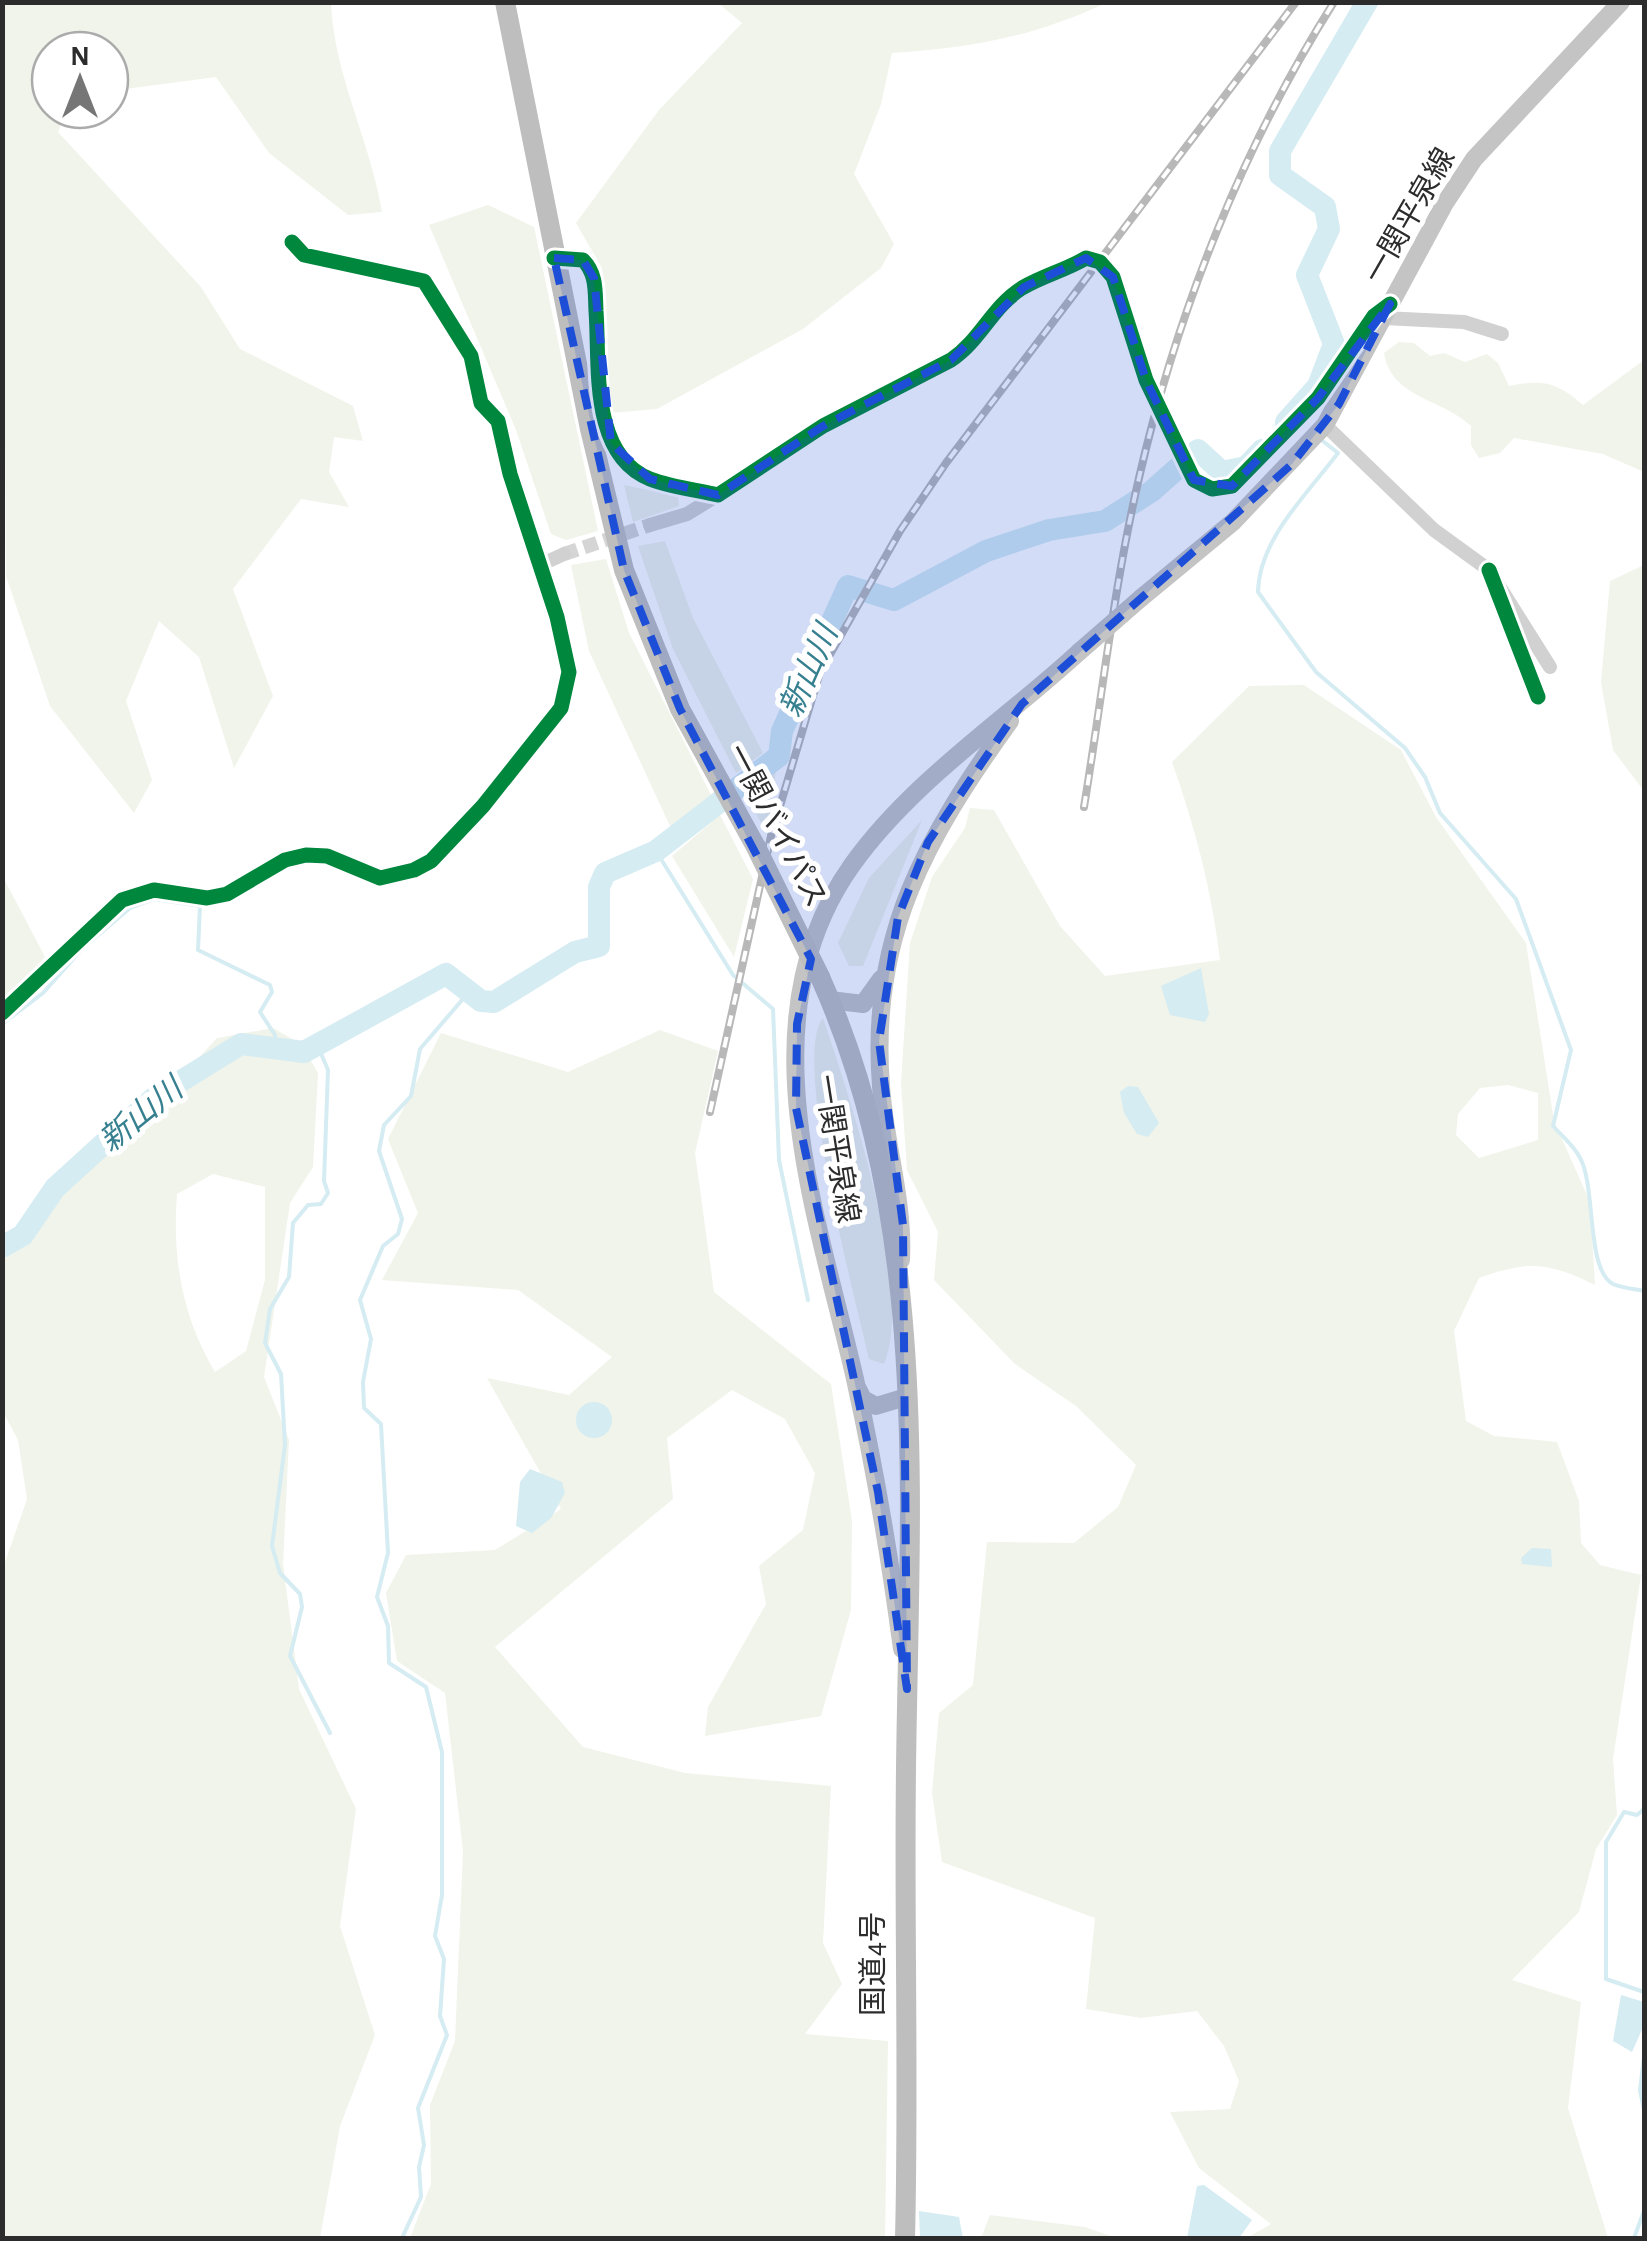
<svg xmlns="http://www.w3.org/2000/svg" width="1647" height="2241" font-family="'Alegreya Sans','Noto Sans JP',sans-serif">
  <rect width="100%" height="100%" fill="#fff"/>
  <g fill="#f1f4ea" fill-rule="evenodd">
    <path d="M 2,3 L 331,3 C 334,75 370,140 382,212 L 348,215 L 269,153 L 216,77 L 110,91 L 110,50 L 50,50 L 50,110 L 67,110 L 58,132 L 201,287 L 240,349 L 353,406 L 363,441 L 334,437 L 329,472 L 349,507 L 301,499 L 233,589 L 273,696 L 234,768 L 199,657 L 159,621 L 126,701 L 152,780 L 134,813 L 50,706 L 6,576 Z"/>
    <path d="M 718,3 L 1106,3 C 1032,37 972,48 892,53 L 881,104 L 854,174 L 894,244 L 881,268 L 803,329 L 657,409 L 610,413 L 602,268 L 576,223 L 659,110 L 742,23 Z"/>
    <path d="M 488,205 L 534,227 L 598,531 L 566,540 L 551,534 L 516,430 L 429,225 Z"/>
    <path d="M 1399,342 L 1414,343 L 1430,356 L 1444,353 L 1465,362 L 1487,354 L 1498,363 L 1509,386 C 1543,379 1557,382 1583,405 L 1644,360 L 1644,472 L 1603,454 L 1514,438 L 1500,453 L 1479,458 L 1471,445 L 1471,426 C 1443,399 1391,398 1384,353 Z"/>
    <path d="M 624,485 L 678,496 L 679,506 L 633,522 Z"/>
    <path d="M 665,541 L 693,618 L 763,753 L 736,773 L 673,649 L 638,546 Z"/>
    <path d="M 606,559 L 629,633 L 713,799 L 670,826 L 589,651 L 571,565 Z"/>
    <path d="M 1644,565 L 1644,791 L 1613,750 L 1601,682 L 1610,581 Z"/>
    <path d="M 1304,685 L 1401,750 L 1436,817 L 1526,943 L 1554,1121 L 1590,1202 L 1595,1285 C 1548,1262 1529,1260 1479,1278 L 1454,1331 L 1466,1421 L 1494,1436 L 1557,1442 L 1579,1501 L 1581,1543 L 1600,1565 L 1641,1575 L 1613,1759 L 1617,1815 L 1596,1849 L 1579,1912 L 1512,1980 L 1581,2002 L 1568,2108 L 1608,2238 L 1247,2238 L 1271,2224 L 1199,2168 L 1170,2112 L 1230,2109 L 1239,2081 L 1224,2046 L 1197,2011 L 1141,2018 L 1086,2009 L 1095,1918 L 942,1862 L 932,1793 L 939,1713 L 973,1685 L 987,1542 L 1074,1543 L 1118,1507 L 1136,1465 L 1076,1406 L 1015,1364 L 934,1280 L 938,1232 L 907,1170 L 901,1083 L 910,943 L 932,877 L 965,828 L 970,808 L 994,810 L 1060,926 L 1105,976 L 1220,960 C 1212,891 1195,827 1172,762 L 1249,686 ZM 1508,1085 L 1538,1093 L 1538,1140 L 1479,1158 L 1456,1135 L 1458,1114 L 1480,1088 Z"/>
    <path d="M 776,771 L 767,833 L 746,796 Z"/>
    <path d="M 720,815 L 753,879 L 734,957 L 672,856 Z"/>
    <path d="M 922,820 L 863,966 L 849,966 L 838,943 L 869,878 Z"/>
    <path d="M 2,875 L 45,957 L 3,1001 L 2,1001 Z"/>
    <path d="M 823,1018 C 849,1095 915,1291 884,1364 L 869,1359 C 856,1302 791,1056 823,1018 Z"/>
    <path d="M 273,1028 L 301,1044 L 318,1073 L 313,1167 L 290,1203 L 264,1377 L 289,1440 L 283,1564 L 299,1689 L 356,1809 L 340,1926 L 375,2035 L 340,2126 L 320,2238 L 3,2238 L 2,1571 L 27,1499 L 18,1440 L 3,1412 L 3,1254 L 12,1250 L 52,1186 L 156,1104 L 217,1038 ZM 213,1174 L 265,1187 L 265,1280 L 246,1351 L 215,1372 C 182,1317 172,1258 177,1194 Z"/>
    <path d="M 660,1030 L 718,1051 L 695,1153 L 714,1292 L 831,1384 L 852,1521 L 851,1610 L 821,1716 L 705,1736 L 708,1707 L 766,1604 L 759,1566 L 803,1530 L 815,1473 L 785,1419 L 732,1390 L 667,1438 L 673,1499 L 495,1647 L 583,1747 L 685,1773 L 831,1786 L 823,1943 L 842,1984 L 805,2034 L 888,2041 L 885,2238 L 410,2238 L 431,2184 L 430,2105 L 455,2041 L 463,1851 L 445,1693 L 397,1661 L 386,1593 L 406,1555 L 495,1550 L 561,1509 L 487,1378 L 569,1395 L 612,1357 L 518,1290 L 382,1280 L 418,1213 L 388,1139 L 441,1033 L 568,1072 Z"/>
    <path d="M 990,2215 L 1085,2227 L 1116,2238 L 981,2238 Z"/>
  </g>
  <g fill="#d5ecf2">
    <path d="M 1201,968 L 1209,1014 L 1205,1022 L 1170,1015 L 1161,986 Z"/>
    <path d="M 1128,1086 L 1138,1087 L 1159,1123 L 1148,1137 L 1137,1134 L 1124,1113 L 1120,1092 Z"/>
    <circle cx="594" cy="1420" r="18"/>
    <path d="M 530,1469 L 562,1482 L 565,1493 L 551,1518 L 532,1533 L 516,1526 L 520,1482 Z"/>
    <path d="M 1532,1548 L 1551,1549 L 1552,1567 L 1522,1564 L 1521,1558 Z"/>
    <path d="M 1621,1995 L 1644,2002 L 1644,2025 L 1632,2052 L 1613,2041 Z"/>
    <path d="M 1204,2185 L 1252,2220 L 1239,2238 L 1187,2238 L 1197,2186 Z"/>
    <path d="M 919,2211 L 959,2217 L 963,2238 L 920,2238 Z"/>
  </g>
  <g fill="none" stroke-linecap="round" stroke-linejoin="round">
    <g stroke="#d5ecf2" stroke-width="4">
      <path d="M 1319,438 L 1338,453 C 1308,493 1259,539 1258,592 L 1316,672 L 1405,748 L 1425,777 L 1440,813 L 1516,899 L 1571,1050 L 1553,1126 C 1561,1135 1573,1145 1579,1156 C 1597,1185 1585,1269 1613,1284 C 1622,1288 1635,1289 1644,1291"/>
      <path d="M 656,851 L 733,975 L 773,1009 L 779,1160 L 808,1300"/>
      <path d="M 2,1024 L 43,993 L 83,948 L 130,908 L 154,899 L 200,906 L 198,950 L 270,985 L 272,992 L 260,1012 L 275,1035 L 276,1049"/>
      <path d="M 317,1044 L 328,1070 L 324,1181 L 328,1193 L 321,1204 L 308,1205 L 293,1223 L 289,1277 L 270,1309 L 265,1343 L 281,1374 L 285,1445 L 272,1546 L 280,1573 L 300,1594 L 302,1607 L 290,1656 L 330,1733"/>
      <path d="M 1644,1809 L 1637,1815 L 1624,1812 L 1606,1842 L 1606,1979 L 1644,1992"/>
      <path d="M 1644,2057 L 1640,2090 L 1644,2110"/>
      <path d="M 402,2238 L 421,2197 L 419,2167 L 424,2145 L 418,2108 L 447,2035 L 440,2016 L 444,1959 L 435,1936 L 442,1895 L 442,1752 L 426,1687 L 389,1663 L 388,1626 L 377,1597 L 388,1553 L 381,1424 L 364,1408 L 363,1382 L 371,1339 L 360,1300 L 383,1246 L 398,1234 L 402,1219 L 379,1151 L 384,1125 L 411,1096 L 420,1049 L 468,993"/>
      <path d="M 1634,2238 L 1644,2211"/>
    </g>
    <g stroke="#d5ecf2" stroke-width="22">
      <path d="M 1286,422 L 1318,386 L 1334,344 L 1307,275 L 1329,229 L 1325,207 L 1280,175 L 1280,151 L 1367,2"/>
      <path d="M 2,1247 L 23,1235 L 55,1188 L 155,1097 L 241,1044 L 304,1052 L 446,974 L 481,1001 L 494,1002 L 575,952 L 599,946 L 599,887 L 605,873 L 656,851 L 779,756 L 782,731 L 848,586 L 894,600 L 986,551 L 1049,530 L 1105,521 L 1152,491 L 1198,450 L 1222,472 L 1246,467 L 1262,450"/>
    </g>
    <path stroke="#d5d5d5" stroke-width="14" stroke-dasharray="14 7" stroke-linecap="butt" d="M 564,554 L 650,525"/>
    <g stroke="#d1d1d1" stroke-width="14">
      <path d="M 554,258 L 583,260 C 597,274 595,292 596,311 C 600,363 589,455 650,479 C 671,487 696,490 718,495 L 823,426 L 951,360 C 980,341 992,307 1022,288 C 1042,276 1066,270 1086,258 L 1100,262 L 1113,277 L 1146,380 L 1194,480 L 1212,489 L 1232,486 L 1318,398 L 1374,316 L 1388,305"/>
      <path d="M 1384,318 L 1464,322 L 1502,334"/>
      <path d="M 1325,425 L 1434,530 L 1489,570 L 1550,667"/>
      <path d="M 650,525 L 687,514 L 718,495"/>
      <path d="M 540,565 L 564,554"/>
      <path d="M 1493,580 L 1538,697"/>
      <path d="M 2,1013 L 122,900 L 154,890 L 207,898 L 227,894 L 285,860 L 306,855 L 327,856 L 380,878 L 414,870 L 431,861 L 483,806 L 561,708 L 569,672 L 557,617 L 510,474 L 498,421 L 481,403 L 471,356 L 424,281 L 304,255 L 292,242"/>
    </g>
    <g stroke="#c4c4c4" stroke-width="18">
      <path d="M 1141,598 L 1233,522 L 1325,425 L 1445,203 L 1474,159 L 1621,2"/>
      <path d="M 830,1000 L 863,1004 L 881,979"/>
      <path d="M 901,1260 C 904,1200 885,1145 881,1086 C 869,936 926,838 1010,721"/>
      <path d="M 858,1389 L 863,1399 L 876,1406 L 906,1397"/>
      <path d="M 902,1649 C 890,1558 875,1469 855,1379 C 818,1216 743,1018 852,865 C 912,781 1004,721 1079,652"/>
    </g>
    <g stroke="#bebebe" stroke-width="20">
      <path d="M 505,2 L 590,429 L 624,570 L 680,709 L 756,847"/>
      <path d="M 820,977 C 932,1225 909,1504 906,1769 C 904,1925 909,2082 905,2238"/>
    </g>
    <defs>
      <g id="rail">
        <path d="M 1084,807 C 1102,698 1114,585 1139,478 C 1177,312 1243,146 1334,2"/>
        <path d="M 710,1112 L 771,836 L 820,672 L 900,531 L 946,463 L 1296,2"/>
      </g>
    </defs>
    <use href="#rail" stroke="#b8b8b8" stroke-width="8"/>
    <use href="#rail" stroke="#fff" stroke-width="4" stroke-dasharray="11" stroke-linecap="butt"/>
    <path stroke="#c4c4c4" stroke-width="18" d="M 1079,652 L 1141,598"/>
    <path stroke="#bebebe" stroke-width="20" d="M 756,847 L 820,977"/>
    <defs>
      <g id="cycleway">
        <path d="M 554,258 L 583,260 C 597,274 595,292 596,311 C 600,363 589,455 650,479 C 671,487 696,490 718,495 L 823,426 L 951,360 C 980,341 992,307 1022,288 C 1042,276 1066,270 1086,258 L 1100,262 L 1113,277 L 1146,380 L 1194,480 L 1212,489 L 1232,486 L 1318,398 L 1374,316 L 1390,304"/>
        <path d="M 1489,570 L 1538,697"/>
        <path d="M 2,1013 L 122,900 L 154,890 L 207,898 L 227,894 L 285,860 L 306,855 L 327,856 L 380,878 L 414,870 L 431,861 L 483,806 L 561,708 L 569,672 L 557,617 L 510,474 L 498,421 L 481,403 L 471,356 L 424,281 L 304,255 L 292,242"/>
      </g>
    </defs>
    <use href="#cycleway" stroke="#fff" stroke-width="21"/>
    <use href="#cycleway" stroke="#00873e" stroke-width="15"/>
  </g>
  <path fill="#1d4ed8" fill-opacity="0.2" stroke="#1d4ed8" stroke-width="8" stroke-dasharray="20 12" stroke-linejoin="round" d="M 554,258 L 583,260 L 594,278 L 611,443 L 650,479 L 718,495 L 823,426 L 951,360 L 1024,287 L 1086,258 L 1113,277 L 1146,380 L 1194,480 L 1232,486 L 1318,398 L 1390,304 L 1339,404 L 1292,464 L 1022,704 L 928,842 L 898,917 L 879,1041 L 903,1225 L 907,1689 L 878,1492 L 796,1108 L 797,1024 L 811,959 L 680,709 L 624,570 Z"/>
  <g text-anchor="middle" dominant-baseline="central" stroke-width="10" stroke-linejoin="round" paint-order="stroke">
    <g font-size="30" fill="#2c2c2c" stroke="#fff">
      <text transform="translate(1410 216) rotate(-60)">一関平泉線</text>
      <text transform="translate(776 826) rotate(62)">一関バイパス</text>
      <text transform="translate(836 1149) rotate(81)">一関平泉線</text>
      <text transform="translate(874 1964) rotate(-90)">国道4号</text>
    </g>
    <g font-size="32" font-style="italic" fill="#378090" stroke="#fff">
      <text transform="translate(809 671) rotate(-66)">新山川</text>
      <text transform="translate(141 1115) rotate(-39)">新山川</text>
    </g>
  </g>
  <rect width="1647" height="2241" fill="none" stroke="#2c2c2c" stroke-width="10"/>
  <g transform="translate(80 80)"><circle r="48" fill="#ffffff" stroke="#ababab" stroke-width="2.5"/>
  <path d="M0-8L18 38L0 25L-18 38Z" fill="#767676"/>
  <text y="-15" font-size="28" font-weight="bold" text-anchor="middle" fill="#2c2c2c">N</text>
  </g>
</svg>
